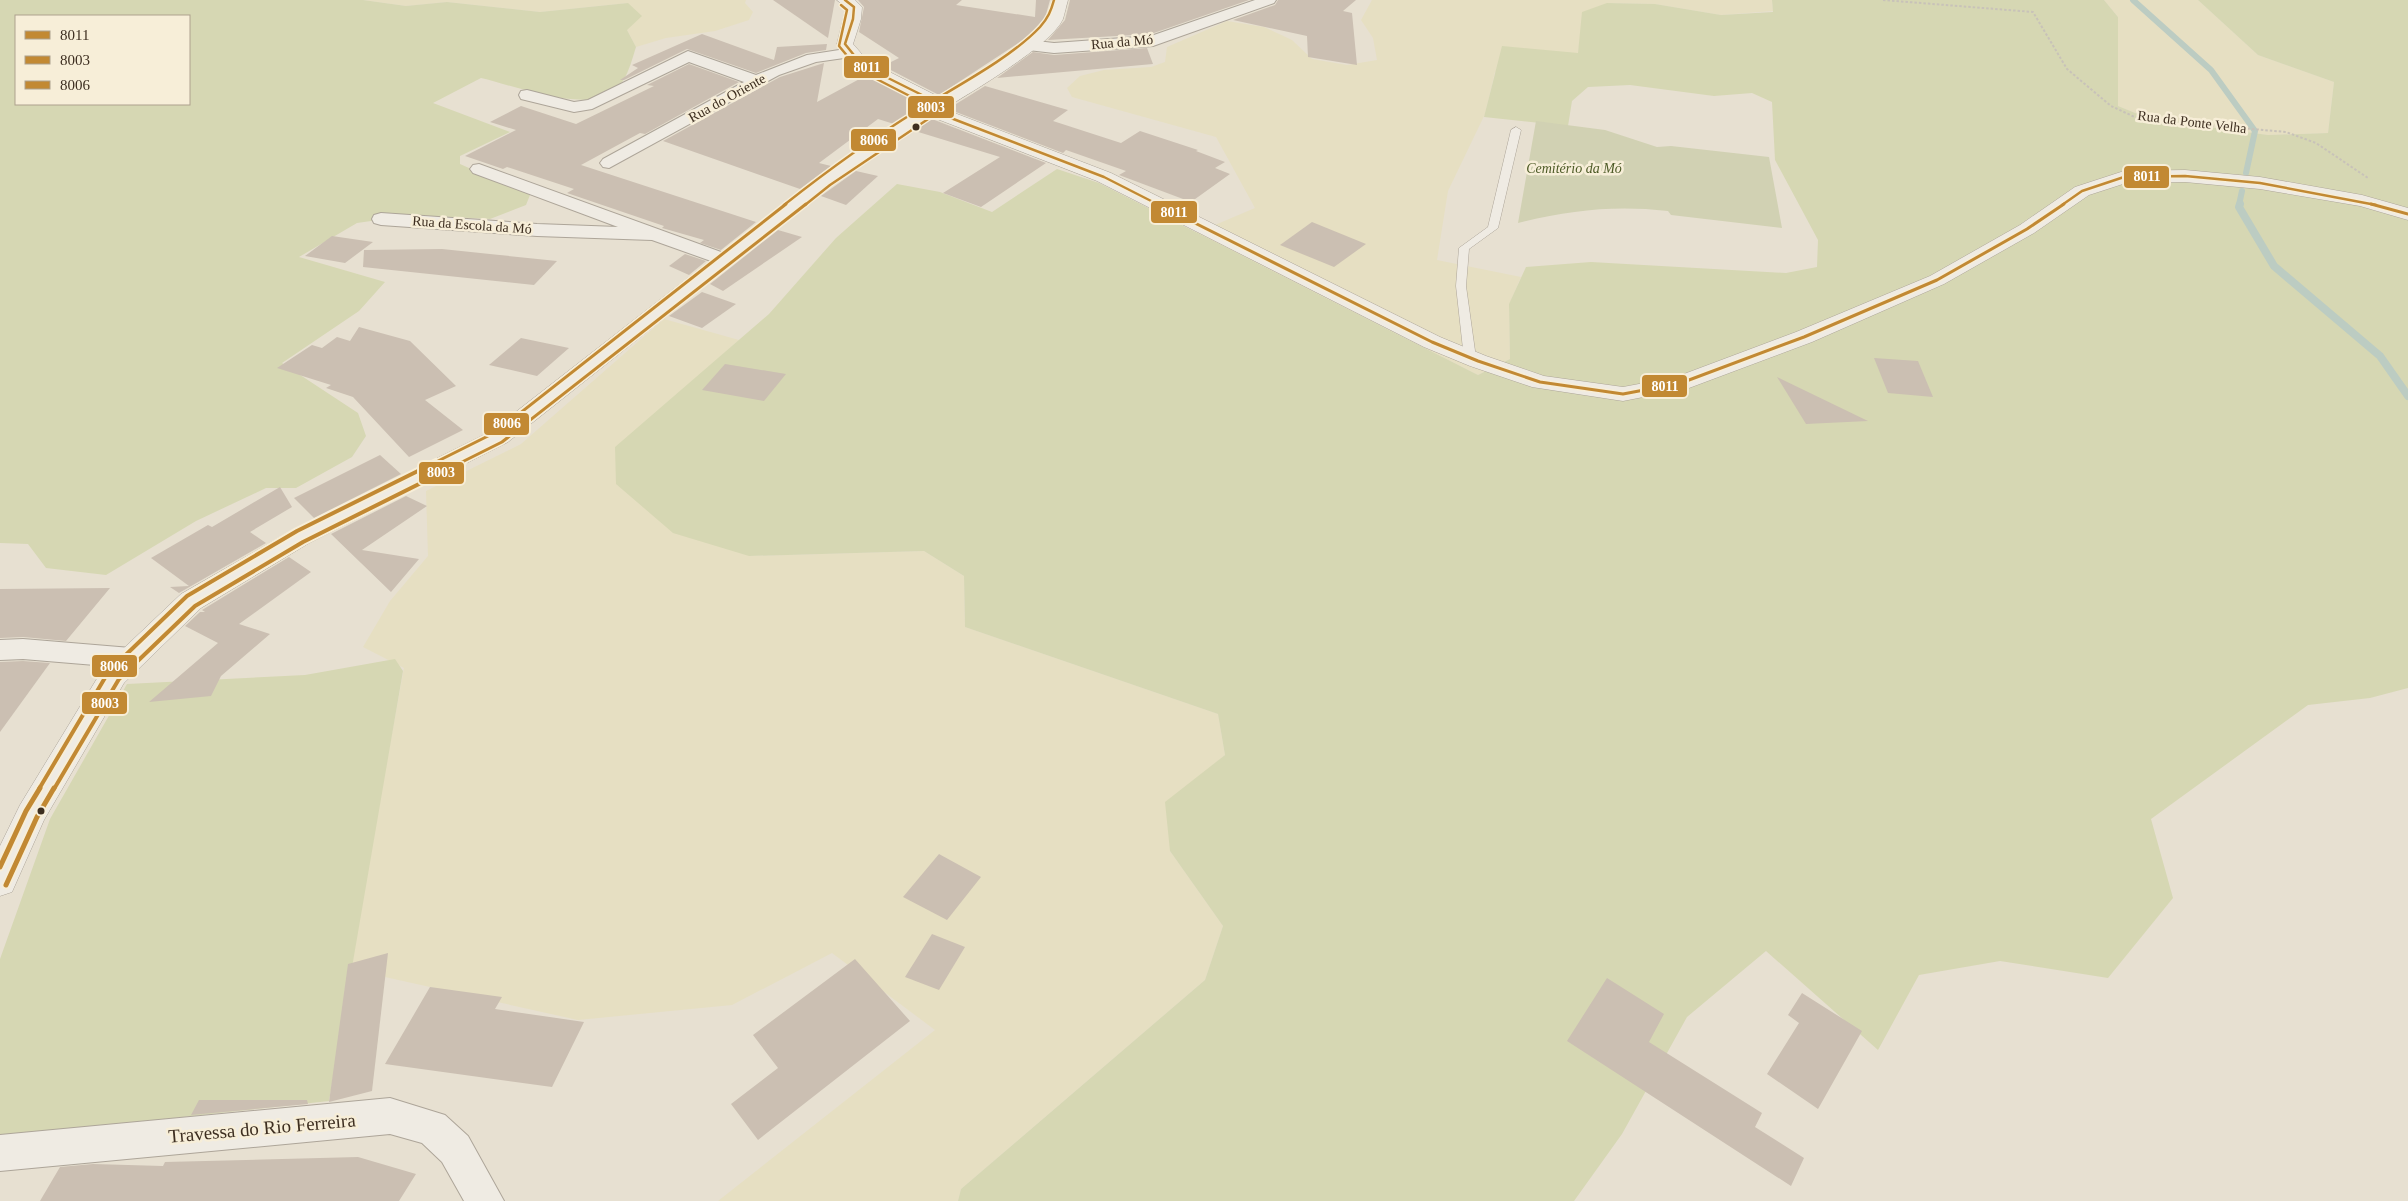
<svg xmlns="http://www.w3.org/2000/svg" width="2408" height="1201" font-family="Georgia,serif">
  <rect width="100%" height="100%" fill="#e7e0d1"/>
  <g fill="#e6dfc2">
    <path d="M 363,0 L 746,0 L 745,3 L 753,12 L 749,20 L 715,31 L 666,38 L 636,47 L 627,30 L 628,3 L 540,12 L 447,2 L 406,6 Z"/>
    <path d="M 1372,0 L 1772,0 L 1773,11 L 1721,15 L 1655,4 L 1607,3 L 1581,34 L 1578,53 L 1495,72 L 1485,114 L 1448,191 L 1437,260 L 1521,277 L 1509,305 L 1510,359 L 1478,375 L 1196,233 L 1255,208 L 1216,137 L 1072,97 L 1067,88 L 1080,76 L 1104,70 L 1151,67 L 1165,62 L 1167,47 L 1227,21 L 1264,27 L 1292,40 L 1312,59 L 1347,65 L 1377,60 L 1373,38 L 1361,20 Z"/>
    <path d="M 2104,0 L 2198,0 L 2258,55 L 2334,82 L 2328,133 L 2268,135 L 2150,119 L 2118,106 L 2118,17 Z"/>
    <path d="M 664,319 L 739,340 L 706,369 L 749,556 L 924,551 L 964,576 L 965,627 L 1218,714 L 1225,755 L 1202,774 L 1170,851 L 1223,926 L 1205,980 L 961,1189 L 958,1201 L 718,1201 L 935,1030 L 832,953 L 732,1005 L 578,1020 L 349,969 L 404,668 L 363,647 L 390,601 L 428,556 L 426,491 L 521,444 Z"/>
  </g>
  <g fill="#d6d7b3" fill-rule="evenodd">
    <path d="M 0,0 L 363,0 L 406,6 L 447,2 L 540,12 L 628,3 L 642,16 L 627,30 L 636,47 C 631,63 626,85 610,94 C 580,111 515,86 481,78 L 433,103 L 510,132 L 460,156 L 460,164 L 530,195 L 526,205 L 490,219 L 413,215 L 357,223 L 299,257 L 385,282 L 359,311 L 282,363 L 358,413 L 366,436 L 352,457 L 296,488 L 266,488 L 196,521 L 106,575 L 46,568 L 28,544 L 0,543 ZM 16,16 L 189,16 L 189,104 L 16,104 Z"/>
    <path d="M 1772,0 L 2104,0 L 2118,17 L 2118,106 L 2150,119 L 2268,135 L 2328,133 L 2334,82 L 2258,55 L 2198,0 L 2408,0 L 2408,688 L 2370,698 L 2308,705 L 2151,819 L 2173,898 L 2108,978 L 2000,961 L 1919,975 L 1878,1050 L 1766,951 L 1687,1017 L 1622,1134 L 1574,1201 L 958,1201 L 961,1189 L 1205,980 L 1223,926 L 1170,851 L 1165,802 L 1225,755 L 1218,714 L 965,627 L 964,576 L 924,551 L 749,556 L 673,533 L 616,484 L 615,447 L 769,314 L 836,238 L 897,184 L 940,192 L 992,212 L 1057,169 L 1099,183 L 1478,375 L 1510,359 L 1509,304 L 1526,267 L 1591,262 L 1786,273 L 1817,267 L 1818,240 L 1775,160 L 1772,102 L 1752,93 L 1714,96 L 1630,85 L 1588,87 L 1572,101 L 1568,126 L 1484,117 L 1502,46 L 1578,53 L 1582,12 L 1607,3 L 1655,4 L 1721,15 L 1773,12 Z"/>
    <path d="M 395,659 L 403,671 L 329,1101 L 0,1137 L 0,959 L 50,819 L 127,684 L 305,675 Z"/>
  </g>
  <path fill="#d1d1b3" d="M 1536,121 L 1605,130 L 1657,147 L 1671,146 L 1769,157 L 1782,228 L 1671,215 L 1668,211 C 1615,205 1570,210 1518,223 Z"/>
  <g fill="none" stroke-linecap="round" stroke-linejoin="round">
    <g stroke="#bcccc2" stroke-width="6">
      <path d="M 2133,0 L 2211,70 L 2255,131 L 2246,173"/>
      <path d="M 2239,205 L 2242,191"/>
    </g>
    <path stroke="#bcccc2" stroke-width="8" d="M 2240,204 L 2239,207 L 2274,266 L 2380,356 L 2408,396"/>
  </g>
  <g fill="#cbbfb2">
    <path d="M 773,0 L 835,0 L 828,38 Z"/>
    <path d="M 858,0 L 962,0 L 956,5 L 1035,17 L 1036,0 L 1050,0 L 1045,18 L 1026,38 L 939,95 L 883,66 L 899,58 L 859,32 L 864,7 Z"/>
    <path d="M 1070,0 L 1249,0 L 1151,34 L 1048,40 L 1065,20 Z"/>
    <path d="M 1278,0 L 1356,0 L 1343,11 L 1352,13 L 1357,65 L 1308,57 L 1307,36 L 1233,20 L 1275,5 Z"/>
    <path d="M 702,34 L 774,60 L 777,47 L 827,44 L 826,50 L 806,53 L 756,73 L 687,49 L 624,80 L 620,80 L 638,68 L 632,65 Z"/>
    <path d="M 1147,48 L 1153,64 L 997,78 L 1033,52 L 1054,55 Z"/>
    <path d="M 824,63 L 817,102 L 865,76 L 923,104 L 894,124 L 878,119 L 819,163 L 831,166 L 800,189 L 663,141 L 780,77 Z"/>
    <path d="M 689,64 L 739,82 L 645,134 L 640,133 L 581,165 L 756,222 L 721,250 L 700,243 L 704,240 L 662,228 L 664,226 L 567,193 L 574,189 L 507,167 L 503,169 L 465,156 L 516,130 L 490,122 L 521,106 L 576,124 L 654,86 L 647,85 Z"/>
    <path d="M 985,86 L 1068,110 L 1053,121 L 1121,143 L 1140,131 L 1198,150 L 1196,151 L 1225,162 L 1215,168 L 1230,174 L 1191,202 L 1119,175 L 1126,171 L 1066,150 L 1063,153 L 948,109 Z"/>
    <path d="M 932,119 L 1046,163 L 981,207 L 943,193 L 1000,157 L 915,131 Z"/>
    <path d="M 856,171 L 878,176 L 846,205 L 821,196 Z"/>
    <path d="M 1312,222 L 1366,244 L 1334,267 L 1280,245 Z"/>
    <path d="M 778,230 L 802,237 L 723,291 L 710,284 Z"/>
    <path d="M 332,236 L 373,242 L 345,263 L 305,256 Z"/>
    <path d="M 442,249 L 557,261 L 534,285 L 363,267 L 364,250 Z"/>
    <path d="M 685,254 L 706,261 L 689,275 L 669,266 Z"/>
    <path d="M 702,292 L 736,304 L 702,328 L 669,316 Z"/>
    <path d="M 359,327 L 410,341 L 456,386 L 425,400 L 463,430 L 409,457 L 353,397 L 326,388 L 331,385 L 277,368 L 312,345 L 322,348 L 337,337 L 350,341 Z"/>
    <path d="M 521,338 L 569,348 L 537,376 L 489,365 Z"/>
    <path d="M 1874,358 L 1918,361 L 1933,397 L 1888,393 Z"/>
    <path d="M 725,364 L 786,374 L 764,401 L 702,390 Z"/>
    <path d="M 1777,377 L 1868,421 L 1806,424 Z"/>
    <path d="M 380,455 L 401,474 L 314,518 L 294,498 Z"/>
    <path d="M 280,487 L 292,507 L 250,532 L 266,543 L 179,593 L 170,587 L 189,586 L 151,558 L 208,525 L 212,527 Z"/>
    <path d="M 406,496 L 427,506 L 362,550 L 419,559 L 391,592 L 331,534 Z"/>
    <path d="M 289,557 L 311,572 L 239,624 L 270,634 L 221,676 L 211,696 L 149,702 L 218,643 L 185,626 L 200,612 L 205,612 L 202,610 Z"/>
    <path d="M 110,588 L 66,641 L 23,637 L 0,638 L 0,589 Z"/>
    <path d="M 23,661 L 50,663 L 0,732 L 0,662 Z"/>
    <path d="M 939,854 L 981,877 L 947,920 L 903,897 Z"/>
    <path d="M 932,934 L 965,947 L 939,990 L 905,977 Z"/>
    <path d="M 388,953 L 372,1091 L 329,1102 L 348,964 Z"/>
    <path d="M 855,959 L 910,1021 L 758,1140 L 731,1104 L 778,1068 L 753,1035 Z"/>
    <path d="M 1607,978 L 1664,1014 L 1649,1042 L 1762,1113 L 1755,1127 L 1804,1158 L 1791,1186 L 1567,1041 Z"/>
    <path d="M 430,987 L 502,997 L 495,1009 L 584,1022 L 552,1087 L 385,1064 Z"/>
    <path d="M 1802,993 L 1862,1031 L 1818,1109 L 1767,1074 L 1799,1023 L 1788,1015 Z"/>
    <path d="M 199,1100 L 307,1100 L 308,1104 L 191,1115 Z"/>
    <path d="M 358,1157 L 416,1174 L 399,1201 L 40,1201 L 60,1167 L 93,1164 L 163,1166 L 165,1162 Z"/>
  </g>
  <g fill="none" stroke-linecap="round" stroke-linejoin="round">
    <defs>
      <path id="service" d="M 1516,127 L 1521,130 L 1498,228 L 1469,249 L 1466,286 L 1476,358 L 1470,361 L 1464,358 L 1456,286 L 1459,248 L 1488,227 L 1511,130 Z"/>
      <g id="minor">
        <path d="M 1255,0 L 1276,0 L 1274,3 L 1153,46 L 1054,53 L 1028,50 L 1020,45 L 1028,40 L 1054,43 L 1151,36 Z"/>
        <path d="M 852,48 L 860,53 L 858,56 L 816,62 L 779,75 L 609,168 L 603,167 L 600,163 L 603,159 L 744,82 L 689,62 L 592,109 L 574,112 L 521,99 L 519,95 L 521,91 L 527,90 L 574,102 L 588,100 L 688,51 L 756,75 L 807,55 Z"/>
        <path d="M 479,164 L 732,256 L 735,260 L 732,264 L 725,266 L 652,240 L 537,236 L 381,225 L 374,223 L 372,219 L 374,215 L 381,213 L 537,224 L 618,227 L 473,173 L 470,169 L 473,165 Z"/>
        <path d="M 23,639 L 131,648 L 141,651 L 145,658 L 141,665 L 131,668 L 23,659 L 0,660 L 0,640 Z"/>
        <path d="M 390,1098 L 445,1115 L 468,1136 L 504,1201 L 464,1201 L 442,1162 L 422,1143 L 390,1134 L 0,1171 L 0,1135 Z"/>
      </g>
      <path id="tertiary" d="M 837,0 L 855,0 L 862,7 L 861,19 L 853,44 L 868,61 L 939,97 C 966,80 1031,44 1047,19 C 1050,14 1051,6 1052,0 L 1068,0 C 1066,6 1065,13 1063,19 C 1051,46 971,92 944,109 L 1111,173 L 1440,337 L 1486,356 L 1544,376 L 1623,387 L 1676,377 L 1796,332 L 1930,276 L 2020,225 L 2075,187 L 2124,171 L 2185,170 L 2260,177 L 2362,195 L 2408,208 L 2408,220 L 2360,206 L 2260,189 L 2185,182 L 2126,183 L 2089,195 L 2034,233 L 1944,284 L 1812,342 L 1689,388 L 1623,401 L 1532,387 L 1470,366 L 1424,347 L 1097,181 L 932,117 L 833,184 L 508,442 L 309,543 L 201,608 L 124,683 L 44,820 L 12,892 L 0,896 L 0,846 L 20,805 L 104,667 L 181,594 L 291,531 L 490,432 L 819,176 L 927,104 L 856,69 L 837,44 L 846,8 Z"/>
    </defs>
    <use href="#service" stroke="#ada599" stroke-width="1"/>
    <use href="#minor" stroke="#ada599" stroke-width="2"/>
    <use href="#tertiary" stroke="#ada599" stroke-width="1"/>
    <path stroke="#c8c2b9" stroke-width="2" stroke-dasharray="2.5 2" stroke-linecap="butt" d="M 1883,0 L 2033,12 L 2067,69 L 2111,106 L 2139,119 L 2286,132 L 2316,143 L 2368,178"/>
    <use href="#service" fill="#efebe3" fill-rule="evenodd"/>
    <use href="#minor" fill="#efebe3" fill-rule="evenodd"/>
    <use href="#tertiary" fill="#efebe3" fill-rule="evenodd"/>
    <defs>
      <g id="bus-1-far1">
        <path d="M 845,0 L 854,7 L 853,19 L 845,44 L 862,65 L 940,104"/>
        <path d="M 930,110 L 1104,177 L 1159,205"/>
        <path d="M 2062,205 L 2082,191 L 2124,177 L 2185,176 L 2260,183 L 2376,205"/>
      </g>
      <g id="bus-1">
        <path d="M 1157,204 L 1432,342 L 1478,361 L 1540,382 L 1623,394 L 1681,383 L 1804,337 L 1937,280 L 2027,229 L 2064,204"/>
        <path d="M 2371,204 L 2408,214"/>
      </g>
      <g id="bus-2-far3">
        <path d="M 841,5 L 847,10 L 839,46 L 859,70 L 937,110"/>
        <path d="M 805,205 L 830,185 L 943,109"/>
      </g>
      <path id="bus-2-far2" d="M 460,463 L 502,442 L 806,204"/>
      <path id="bus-2-far1" d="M 54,789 L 119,679 L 195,606 L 303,542 L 463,462"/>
      <path id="bus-2" d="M 6,885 L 37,817 L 54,788"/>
      <path id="bus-3-far3" d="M 784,205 C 827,171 871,139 918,110 C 955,87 1011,58 1040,27 C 1048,18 1051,11 1054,0"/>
      <path id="bus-3-far2" d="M 434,463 L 496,432 L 786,204"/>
      <path id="bus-3-far1" d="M 39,789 L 109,671 L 187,596 L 297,531 L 436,462"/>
      <path id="bus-3" d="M 0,867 L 26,811 L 40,788"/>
    </defs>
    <use href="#bus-1-far1" stroke="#f7eed8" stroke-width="5"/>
    <use href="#bus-1" stroke="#f7eed8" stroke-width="6"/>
    <use href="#bus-2-far3" stroke="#f7eed8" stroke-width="5"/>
    <use href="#bus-2-far2" stroke="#f7eed8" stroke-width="6"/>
    <use href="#bus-2-far1" stroke="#f7eed8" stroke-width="8"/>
    <use href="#bus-2" stroke="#f7eed8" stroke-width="9"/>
    <use href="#bus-3-far3" stroke="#f7eed8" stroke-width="5"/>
    <use href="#bus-3-far2" stroke="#f7eed8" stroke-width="6"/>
    <use href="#bus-3-far1" stroke="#f7eed8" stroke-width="8"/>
    <use href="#bus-3" stroke="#f7eed8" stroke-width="9"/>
    <use href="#bus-1-far1" stroke="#c28933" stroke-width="2.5"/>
    <use href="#bus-1" stroke="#c28933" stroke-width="3"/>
    <use href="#bus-2-far3" stroke="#c28933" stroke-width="2.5"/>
    <use href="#bus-2-far2" stroke="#c28933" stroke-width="3"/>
    <use href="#bus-2-far1" stroke="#c28933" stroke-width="4"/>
    <use href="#bus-2" stroke="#c28933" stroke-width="5"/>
    <use href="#bus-3-far3" stroke="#c28933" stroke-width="2.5"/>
    <use href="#bus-3-far2" stroke="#c28933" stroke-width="3"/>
    <use href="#bus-3-far1" stroke="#c28933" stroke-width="4"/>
    <use href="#bus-3" stroke="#c28933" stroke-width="5"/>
  </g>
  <g fill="#3d2e20" stroke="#f7eed8" stroke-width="2">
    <circle cx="916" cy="127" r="4.5"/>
    <circle cx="41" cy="811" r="4.5"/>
  </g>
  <g text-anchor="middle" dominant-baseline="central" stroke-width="5" stroke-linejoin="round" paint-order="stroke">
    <g font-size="14" fill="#3d2e20" stroke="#f7eed8">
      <text transform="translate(1122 42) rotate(-5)">Rua da Mó</text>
      <text transform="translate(727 98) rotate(-29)">Rua do Oriente</text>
      <text transform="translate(2192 122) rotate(7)">Rua da Ponte Velha</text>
      <text transform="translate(472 225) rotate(4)">Rua da Escola da Mó</text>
    </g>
    <g font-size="14" font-style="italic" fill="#4d5a26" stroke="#f7eed8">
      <text x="1574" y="168">Cemitério da Mó</text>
    </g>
    <g font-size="19" fill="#3d2e20" stroke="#f7eed8">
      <text transform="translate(262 1128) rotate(-5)">Travessa do Rio Ferreira</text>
    </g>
  </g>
  <g stroke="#f7eed8" stroke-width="2">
    <rect x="843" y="55" width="47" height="24" rx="5" fill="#c28933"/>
    <rect x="907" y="95" width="48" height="24" rx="5" fill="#c28933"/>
    <rect x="850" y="128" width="47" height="24" rx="5" fill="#c28933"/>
    <rect x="2123" y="165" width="47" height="24" rx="5" fill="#c28933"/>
    <rect x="1150" y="200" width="48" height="24" rx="5" fill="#c28933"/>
    <rect x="1641" y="374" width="47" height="24" rx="5" fill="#c28933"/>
    <rect x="483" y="412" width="47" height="24" rx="5" fill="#c28933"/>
    <rect x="418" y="461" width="47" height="24" rx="5" fill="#c28933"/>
    <rect x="91" y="654" width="47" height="24" rx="5" fill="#c28933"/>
    <rect x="81" y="691" width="47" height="24" rx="5" fill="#c28933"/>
  </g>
  <g font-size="14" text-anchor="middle" font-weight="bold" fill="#fff">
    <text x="867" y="72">8011</text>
    <text x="931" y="112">8003</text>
    <text x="874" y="145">8006</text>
    <text x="2147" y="181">8011</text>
    <text x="1174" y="217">8011</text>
    <text x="1665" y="391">8011</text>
    <text x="507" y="428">8006</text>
    <text x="441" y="477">8003</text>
    <text x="114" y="671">8006</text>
    <text x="105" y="708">8003</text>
  </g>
  <rect x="15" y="15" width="175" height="90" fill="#f7eed8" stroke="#ada18e"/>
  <rect x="25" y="31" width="25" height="8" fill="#c28933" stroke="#ada18e"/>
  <text x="60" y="40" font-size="15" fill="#3d2e20">8011</text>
  <rect x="25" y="56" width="25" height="8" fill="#c28933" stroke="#ada18e"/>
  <text x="60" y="65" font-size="15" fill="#3d2e20">8003</text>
  <rect x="25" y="81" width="25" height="8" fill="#c28933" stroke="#ada18e"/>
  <text x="60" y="90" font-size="15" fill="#3d2e20">8006</text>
</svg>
